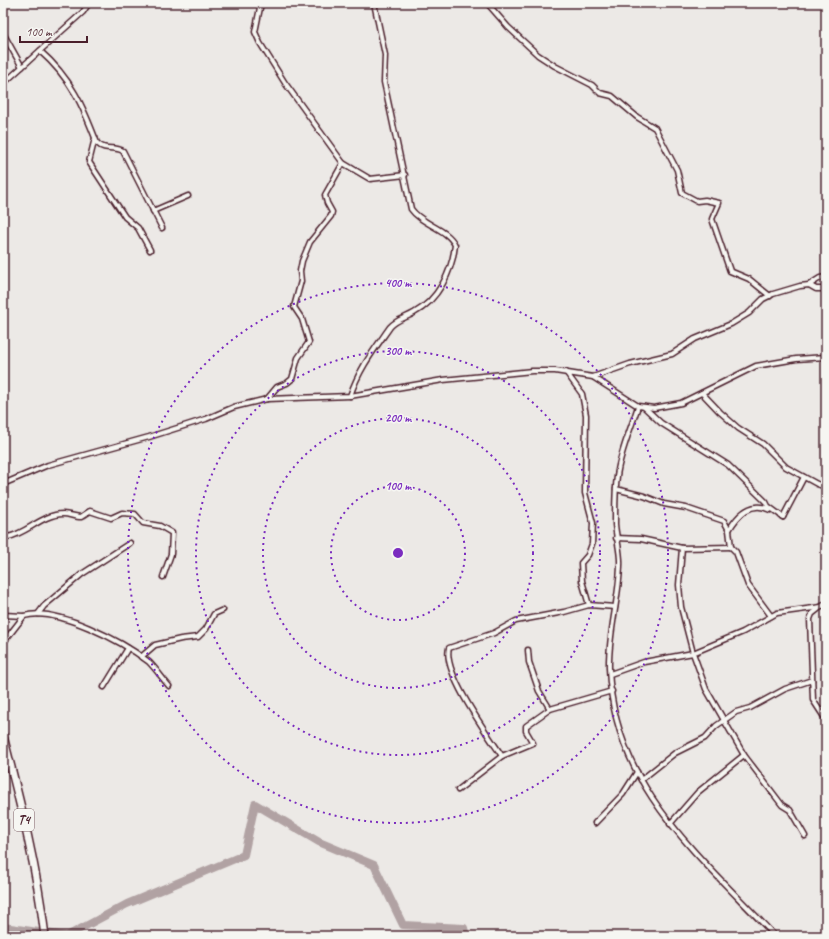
<svg xmlns="http://www.w3.org/2000/svg" width="829" height="939" font-family="Caveat,sans-serif">
  <rect width="100%" height="100%" fill="#ece9e6"/>
  <filter id="ink" filterUnits="userSpaceOnUse"><feTurbulence type="fractalNoise" baseFrequency=".025" numOctaves="2"/><feDisplacementMap in="SourceGraphic" scale="8" xChannelSelector="R" yChannelSelector="G"/><feConvolveMatrix kernelMatrix="1 2 1 2 8 2 1 2 1" color-interpolation-filters="sRGB"/></filter>
  <g filter="url(#ink)">
    <g fill="none" stroke-linecap="round" stroke-linejoin="round">
      <path stroke="#b1a2a3" stroke-width="8" d="M 3,927 L 67,936 L 127,904 L 244,855 L 255,804 L 319,842 L 374,865 L 403,925 L 464,928 L 466,936"/>
      <defs>
        <g id="minor">
          <path d="M 261,3 L 255,32 L 260,43 L 285,83 L 343,163 L 370,179 L 405,175"/>
          <path d="M 487,3 L 508,27 L 538,55 L 555,66 L 592,85 L 600,93 L 612,96 L 637,117 L 655,128 L 677,170 L 682,193 L 697,201 L 705,200 L 719,203 L 712,219 L 730,271 L 749,279 L 770,296"/>
          <path d="M 3,33 L 22,67"/>
          <path d="M 40,51 C 71,78 83,106 97,143 C 106,152 114,145 123,151 L 162,228"/>
          <path d="M 3,84 L 83,12 L 89,3"/>
          <path d="M 95,138 L 89,162 L 125,217 L 138,228 L 150,250"/>
          <path d="M 153,211 L 188,196"/>
          <path d="M 809,285 L 820,278 L 826,277"/>
          <path d="M 566,372 L 582,394 L 586,415 L 585,493 L 593,523 L 592,544 L 588,555 L 581,563 L 582,581 L 589,605"/>
          <path d="M 593,377 L 630,364 L 672,354 L 695,339 L 731,324 L 749,313 L 763,299 L 773,294 L 800,286 L 809,285 L 816,289 L 826,289"/>
          <path d="M 702,393 L 720,412 L 738,428 L 763,444 L 786,467 L 817,484 L 826,487"/>
          <path d="M 350,396 C 359,369 374,350 390,327 C 397,319 406,318 414,313 C 438,300 452,272 455,245 C 447,228 422,225 411,209 L 384,82 L 385,55 L 374,3"/>
          <path d="M 267,399 L 277,387 L 287,383 L 292,379 L 298,358 L 309,342 L 302,319 L 294,307 L 301,281 L 300,271 L 302,261 L 310,242 L 331,216 L 332,212 L 327,203 L 325,195 L 343,163"/>
          <path d="M 638,406 C 631,429 620,452 617,476 C 615,491 615,508 615,524 C 616,538 621,552 620,566 C 619,600 608,634 609,668 C 613,787 700,856 775,936"/>
          <path d="M 644,407 L 661,423 L 728,465 L 766,502 L 768,506 L 783,517"/>
          <path d="M 3,484 L 48,465 L 149,437 L 206,419 L 234,407 L 267,399 L 350,396 L 443,380 L 532,371 L 555,371 L 593,377 L 638,406 L 654,408 L 681,403 L 756,366 L 796,359 L 826,357"/>
          <path d="M 616,489 L 644,496 L 664,504 L 686,508 L 724,521 L 729,530 L 731,547 L 736,552 L 748,585 L 771,616"/>
          <path d="M 781,516 L 783,517 L 804,477"/>
          <path d="M 729,530 C 738,515 751,500 770,510"/>
          <path d="M 3,532 L 8,537 C 27,533 43,514 63,514 C 69,514 75,517 81,517 L 90,511 L 111,518 L 122,513 L 135,514 L 143,523 L 160,526 L 172,533 L 171,554 L 163,577"/>
          <path d="M 616,538 L 641,539 L 682,548 L 731,547"/>
          <path d="M 682,548 L 679,585 L 681,607 L 693,653 L 706,689 L 744,755 L 782,805 L 790,810 L 805,836"/>
          <path d="M 826,603 L 812,614 L 810,619 L 813,700 L 826,720"/>
          <path d="M 38,614 L 44,606 L 82,574 L 130,543"/>
          <path d="M 3,615 L 24,616"/>
          <path d="M 3,643 L 24,616 C 57,606 123,642 149,662 C 156,669 162,678 169,686"/>
          <path d="M 528,650 L 529,662 L 539,691 L 550,709"/>
          <path d="M 141,657 L 155,645 L 181,639 L 198,637 L 206,629 L 214,614 L 223,610"/>
          <path d="M 610,674 L 644,662 L 693,653 L 743,632 L 777,613 L 821,607"/>
          <path d="M 104,687 L 128,648"/>
          <path d="M 502,756 C 488,735 442,672 449,648 L 494,633 L 516,621 L 564,612 L 589,605 L 615,607"/>
          <path d="M 641,780 L 675,753 L 705,738 L 716,726 L 736,712 L 750,708 L 785,689 L 812,680"/>
          <path d="M 458,790 L 502,756 L 533,743 L 526,731 L 526,726 L 550,709 L 612,691"/>
          <path d="M 595,823 L 623,794 L 637,772"/>
          <path d="M 670,824 L 698,792 L 744,755"/>
        </g>
        <path id="trunk" d="M 3,736 C 20,802 37,868 45,936"/>
      </defs>
      <use href="#minor" stroke="#4a1f2b" stroke-width="7"/>
      <use href="#trunk" stroke="#4a1f2b" stroke-width="10"/>
      <use href="#minor" stroke="#f6f6f2" stroke-width="4"/>
      <use href="#trunk" stroke="#f6f6f2" stroke-width="7"/>
    </g>
  </g>
  <g fill="none" stroke="#7b2cbf" stroke-width="2" stroke-dasharray="2 4">
    <circle cx="398" cy="553" r="67"/>
    <circle cx="398" cy="553" r="135"/>
    <circle cx="398" cy="553" r="202"/>
    <circle cx="398" cy="553" r="270"/>
  </g>
  <g text-anchor="middle" dominant-baseline="central" stroke-width="3" stroke-linejoin="round" paint-order="stroke">
    <rect fill="#f6f6f2" stroke="#7e6067" stroke-width="1" x="14" y="809" width="20" height="22" rx="3"/>
    <g font-size="13" font-weight="bold" fill="#4a1f2b">
      <text x="24" y="820">T4</text>
    </g>
  </g>
  <circle cx="398" cy="553" r="6" fill="#7b2cbf" stroke="#f6f6f2" stroke-width="2"/>
  <g font-size="12" text-anchor="middle" font-weight="bold" fill="#7b2cbf" stroke="#f6f6f2" stroke-width="3" stroke-linejoin="round" paint-order="stroke">
    <text x="398" y="287">400 m</text>
    <text x="398" y="355">300 m</text>
    <text x="398" y="422">200 m</text>
    <text x="398" y="490">100 m</text>
  </g>
  <rect width="829" height="939" fill="none" stroke="#f6f6f2" stroke-width="16"/>
  <rect x="8" y="8" width="813" height="923" fill="none" stroke="#4a1f2b" stroke-width="1.5" filter="url(#ink)"/>
  <path d="M20 36v6h67v-6" fill="none" stroke="#4a1f2b" stroke-width="2"/>
  <text x="26" y="36" font-size="12" fill="#4a1f2b" stroke="#f6f6f2" stroke-width="3" paint-order="stroke">100 m</text>
</svg>
